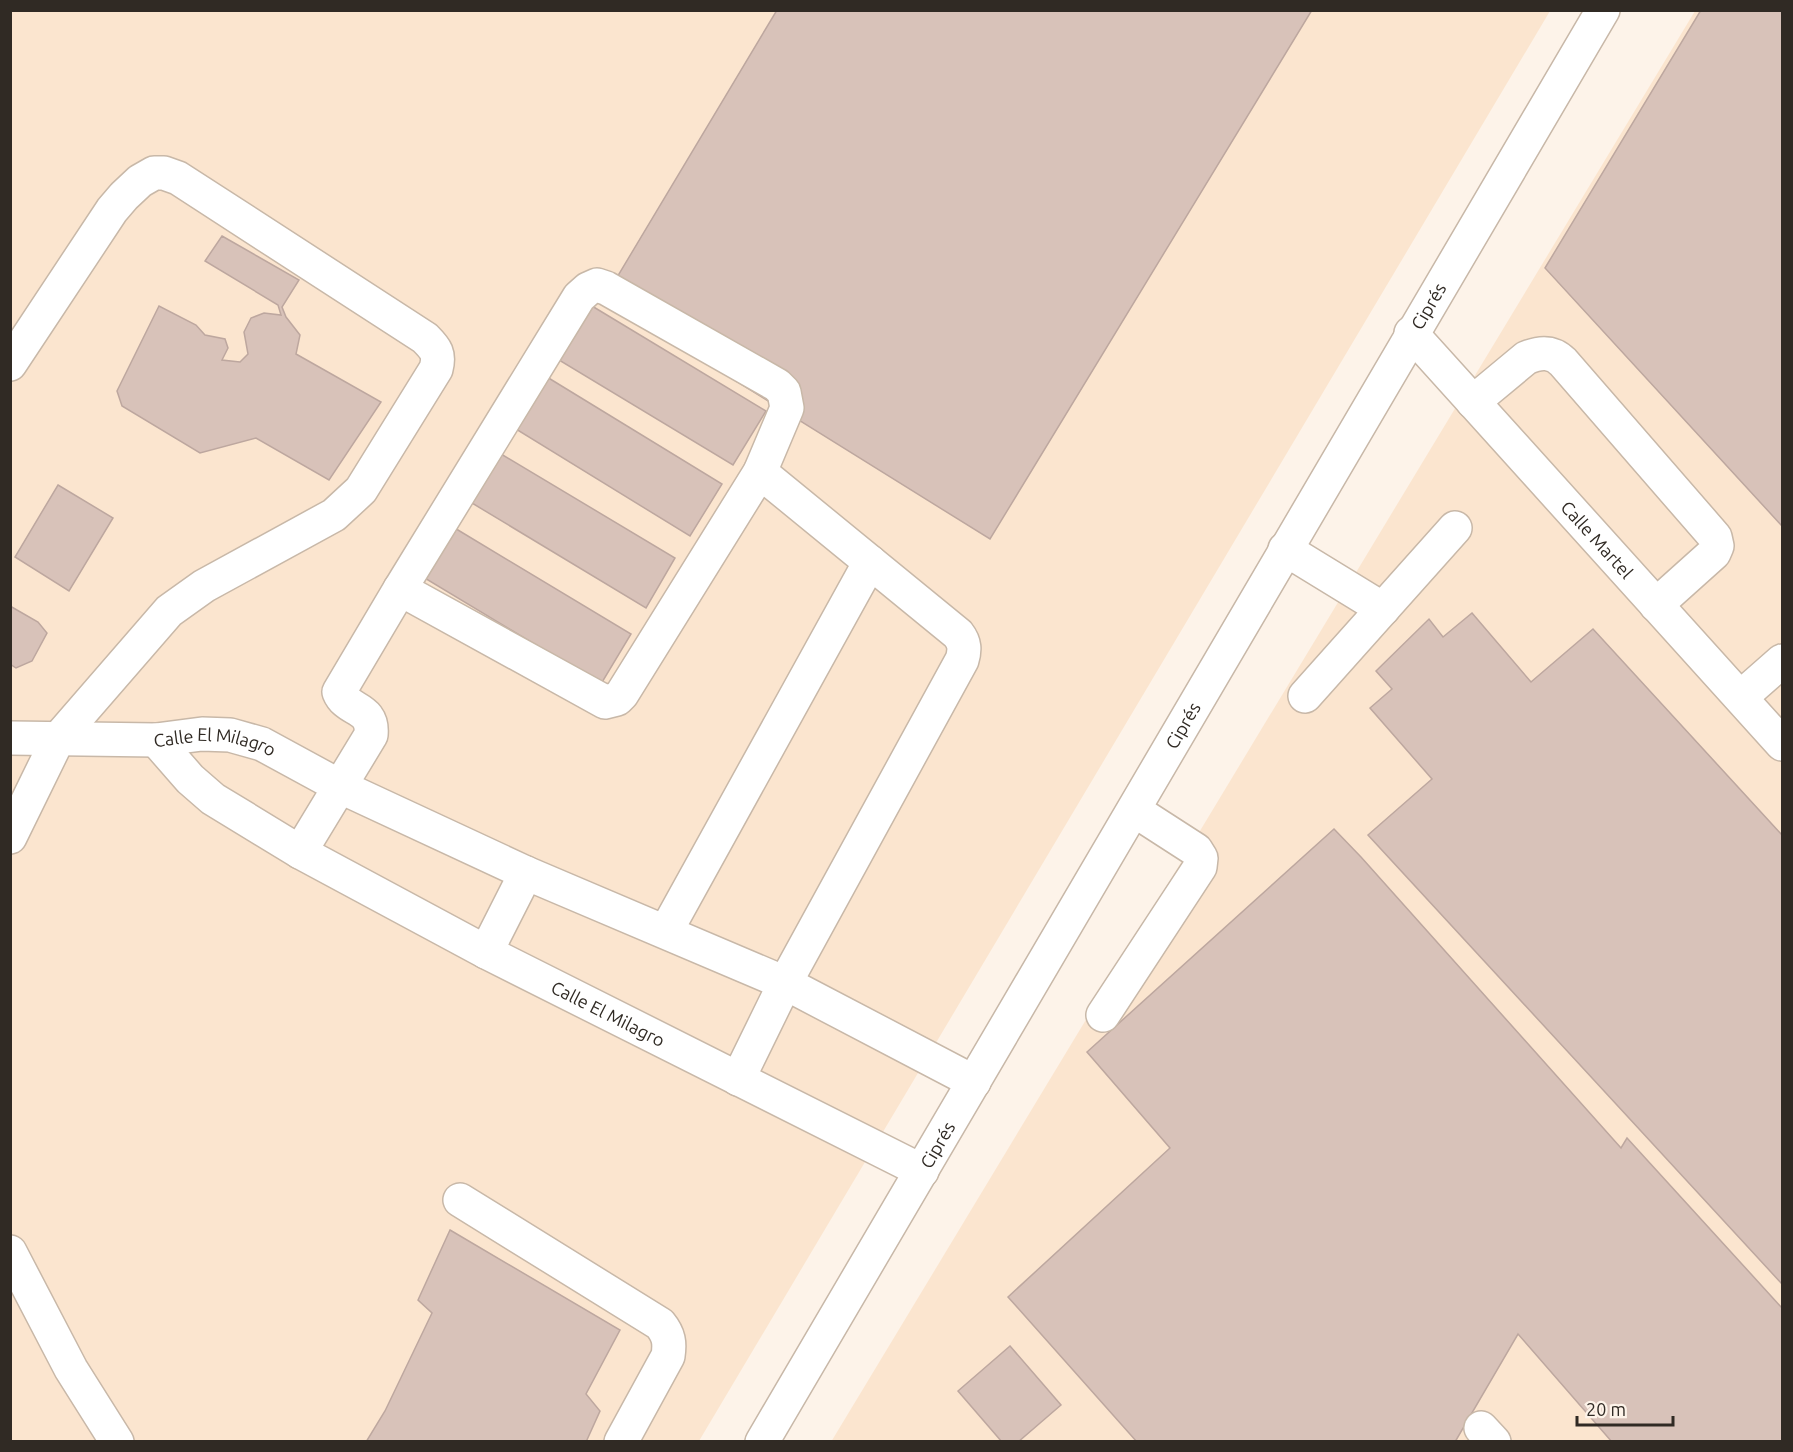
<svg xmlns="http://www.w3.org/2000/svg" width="1793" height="1452" font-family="Ubuntu,sans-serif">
  <rect width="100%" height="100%" fill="#fdf3e9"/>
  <g fill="#fbe5cf">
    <path d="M 10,11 L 1550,11 L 699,1441 L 11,1441 Z"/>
    <path d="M 1695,11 L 1782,11 L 1782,1441 L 831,1442 Z"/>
  </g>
  <g fill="#d8c2b9" stroke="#bda79f" stroke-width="1.5">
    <path d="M 777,10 L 1312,10 L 990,539 L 604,299 Z"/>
    <path d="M 1701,10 L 1782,10 L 1782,526 L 1545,268 Z"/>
    <path d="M 222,236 L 299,280 L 282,307 L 286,317 L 300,335 L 296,354 L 381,402 L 329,480 L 256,438 L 200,453 L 122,406 L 117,391 L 159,306 L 196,325 L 205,335 L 225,339 L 228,348 L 222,360 L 240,362 L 248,354 L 244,332 L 251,318 L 264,313 L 281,315 L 278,305 L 205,261 Z"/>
    <path d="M 587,303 L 766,411 L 733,465 L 554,357 Z"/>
    <path d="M 542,374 L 722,484 L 690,536 L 511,426 Z"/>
    <path d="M 491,448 L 675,558 L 646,608 L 462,497 Z"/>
    <path d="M 58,485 L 113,518 L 69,591 L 15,557 Z"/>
    <path d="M 448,524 L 631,634 L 601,684 L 418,574 Z"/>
    <path d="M 10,606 L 38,622 L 47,633 L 32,661 L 16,668 L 10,664 Z"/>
    <path d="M 1472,613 L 1531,682 L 1593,629 L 1782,835 L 1782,1284 L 1368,835 L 1432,779 L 1370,708 L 1392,689 L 1376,671 L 1429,619 L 1443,637 Z"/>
    <path d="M 1334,829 L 1361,857 L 1621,1148 L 1627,1138 L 1782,1308 L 1782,1442 L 1612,1442 L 1518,1334 L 1455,1442 L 1137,1442 L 1008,1297 L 1170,1148 L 1087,1052 Z"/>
    <path d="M 450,1230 L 620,1330 L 586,1394 L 600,1411 L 586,1442 L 366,1442 L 385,1411 L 432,1313 L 418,1300 Z"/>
    <path d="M 1010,1346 L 1061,1405 L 1018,1442 L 1002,1442 L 958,1391 Z"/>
  </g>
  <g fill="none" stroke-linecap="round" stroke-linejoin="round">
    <defs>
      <g id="minor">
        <path d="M 597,285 L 606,288 L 777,385 L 784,392 L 787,408 L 760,472 L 622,694 L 617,699 L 605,702 L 400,589 L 579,297 L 588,289 Z"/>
        <path id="s1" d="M 1411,333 L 1782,744"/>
        <path d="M 10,364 L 112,210 L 124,196 L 140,181 L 154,173 L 164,173 L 178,178 L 425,338 C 436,349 440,354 436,369 L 361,490 L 334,515 L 204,586 L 169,611 L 58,739 L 10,837"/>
        <path d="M 1473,402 L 1526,358 C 1540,352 1552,351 1563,362 L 1715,537 L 1717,546 L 1714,553 L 1656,605"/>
        <path d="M 1285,549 L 1383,609"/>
        <path d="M 1305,696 L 1455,528"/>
        <path d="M 1741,697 L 1782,661"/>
        <path id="s2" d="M 10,738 L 156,740 L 202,734 L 230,735 L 262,744 L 341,787 L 526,873 L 785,983 L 974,1082"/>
        <path id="s3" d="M 156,740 L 190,779 L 213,799 L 300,852 L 486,952 L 922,1171"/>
        <path d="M 300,852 L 371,735 C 374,706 347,712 339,692 L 400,589"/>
        <path d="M 666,931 L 870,562"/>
        <path d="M 486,952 L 526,873"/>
        <path d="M 1103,1015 L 1200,867 L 1201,858 L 1196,850 L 1134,810"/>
        <path d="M 738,1079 L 785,983 L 962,660 C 965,650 965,643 958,634 L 760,472"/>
        <path d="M 460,1200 L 660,1324 C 669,1335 670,1343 668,1356 L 621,1442"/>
        <path d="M 10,1252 L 71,1369 L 117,1442"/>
        <path d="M 1481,1428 L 1494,1442"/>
        <path id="s4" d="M 762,1442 C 1044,966 1320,486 1603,10"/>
      </g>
    </defs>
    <use href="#minor" stroke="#c8b8a8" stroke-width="36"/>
    <use href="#minor" stroke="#fff" stroke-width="33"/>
  </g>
  <g text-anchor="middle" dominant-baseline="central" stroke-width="4.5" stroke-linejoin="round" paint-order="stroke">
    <g font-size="18" fill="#302a24" stroke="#fdf3e9">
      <text stroke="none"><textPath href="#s4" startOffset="1317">Ciprés</textPath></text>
      <text stroke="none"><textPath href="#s1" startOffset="278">Calle Martel</textPath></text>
      <text stroke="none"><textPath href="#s4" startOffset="831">Ciprés</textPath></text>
      <text stroke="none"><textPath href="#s2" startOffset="206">Calle El Milagro</textPath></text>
      <text stroke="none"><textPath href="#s3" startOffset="532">Calle El Milagro</textPath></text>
      <text stroke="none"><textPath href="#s4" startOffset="345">Ciprés</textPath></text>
    </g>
  </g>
  <rect width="1793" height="1452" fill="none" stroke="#302a24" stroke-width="24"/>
  <path d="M1577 1416v9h96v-9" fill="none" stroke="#302a24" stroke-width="3"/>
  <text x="1586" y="1416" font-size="18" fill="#302a24" stroke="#fdf3e9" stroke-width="4.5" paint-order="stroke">20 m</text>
</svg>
